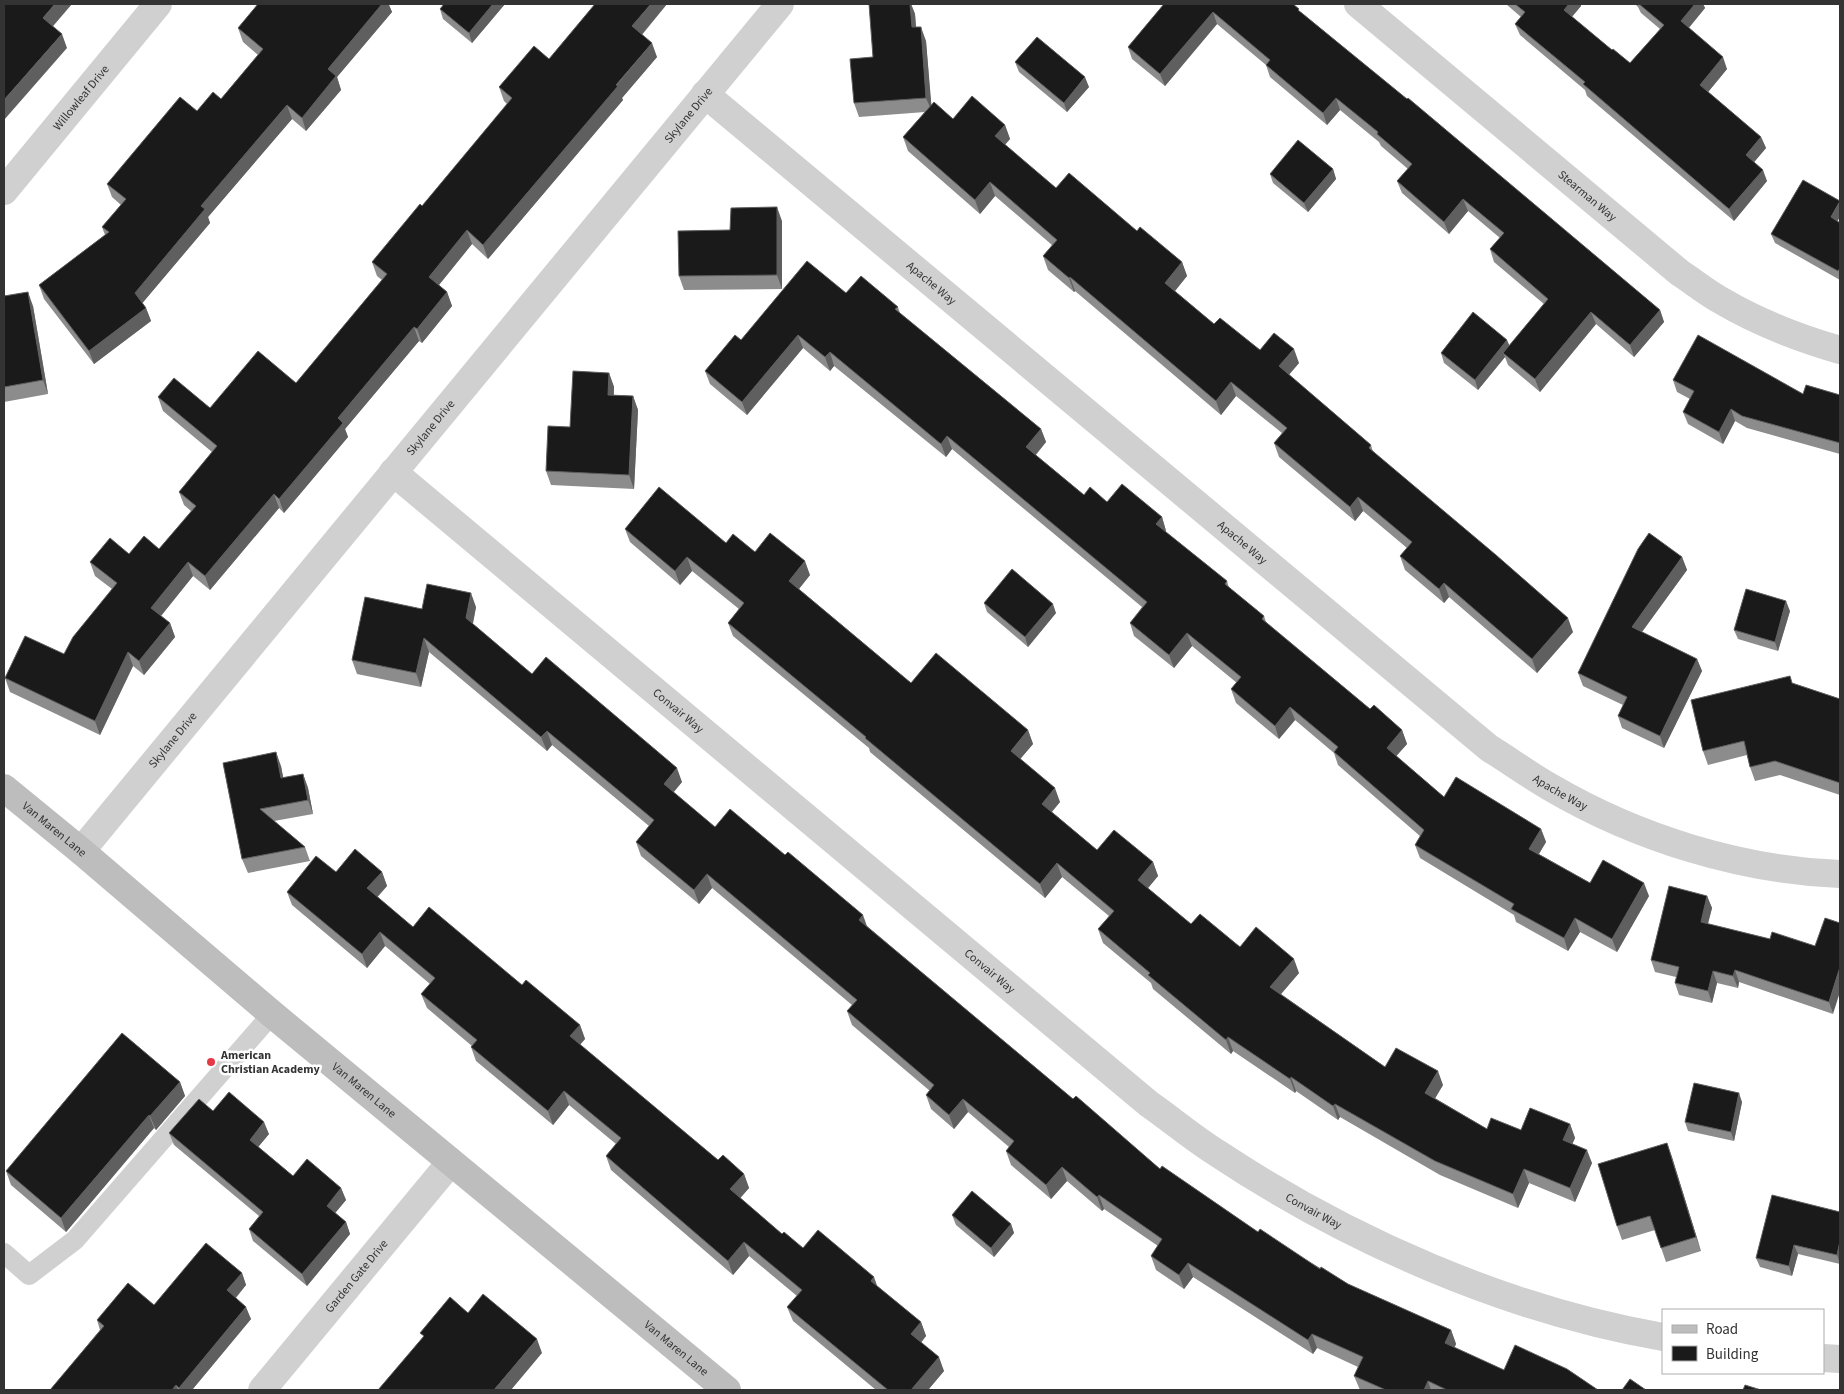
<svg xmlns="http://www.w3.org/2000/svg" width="1844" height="1394" font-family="'Source Sans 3',sans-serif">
  <rect width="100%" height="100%" fill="#fff"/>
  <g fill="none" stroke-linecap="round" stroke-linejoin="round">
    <path stroke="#d0d0d0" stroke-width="20" d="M 4,1253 L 29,1275 L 75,1240 L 272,1014"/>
    <g stroke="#d0d0d0" stroke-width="28">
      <path id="s1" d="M 1358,4 L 1680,273 C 1694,282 1707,293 1722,301 C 1759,323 1799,338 1840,350"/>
      <path id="s2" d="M 705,94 L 1489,748 C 1510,761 1529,775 1550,787 C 1637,838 1740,870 1840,874"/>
      <path id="s3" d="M 4,191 L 158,4"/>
      <path id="s4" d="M 393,472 L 1149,1104 C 1172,1120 1193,1138 1217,1153 C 1348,1240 1507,1310 1663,1337"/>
      <path id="s5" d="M 81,851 L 780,4"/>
      <path d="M 1823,1358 L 1840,1359"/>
      <path id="s6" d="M 262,1390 L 450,1163"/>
    </g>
    <path stroke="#bdbdbd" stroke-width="28" id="s7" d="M 4,788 L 81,851 L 272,1014 L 727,1390"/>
  </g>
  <g fill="#8c8c8c">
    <path d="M 258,4 L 390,4 L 389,5 L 392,12 L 337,77 L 341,90 L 306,131 L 292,119 L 208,217 L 210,223 L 142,303 L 146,308 L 151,321 L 94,364 L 44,299 L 39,285 L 105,235 L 102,227 L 121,205 L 112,197 L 107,184 L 197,111 L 221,99 L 258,55 L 243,42 L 238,28 Z"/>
    <path d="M 505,4 L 472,43 L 443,19 L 440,9 Z"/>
    <path d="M 667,4 L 642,35 L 657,57 L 622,98 L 623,100 L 488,259 L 472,244 L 439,285 L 447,292 L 452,306 L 422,343 L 419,341 L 345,429 L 348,437 L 284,513 L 279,508 L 210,590 L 193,576 L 161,616 L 170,623 L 175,637 L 144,675 L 133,666 L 100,735 L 10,692 L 5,678 L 64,654 L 112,589 L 95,576 L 90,562 L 159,549 L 191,511 L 184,505 L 179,492 L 212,452 L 163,411 L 158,397 L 210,408 L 296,383 L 382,280 L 377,276 L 372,262 L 422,206 L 507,104 L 504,101 L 499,87 L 549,59 Z"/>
    <path d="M 869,4 L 911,4 L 915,14 L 916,27 L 926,41 L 931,106 L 953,119 L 1005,125 L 1010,139 L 1005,145 L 1056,188 L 1137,231 L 1182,262 L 1187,276 L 1175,291 L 1214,324 L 1260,350 L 1299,363 L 1289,375 L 1371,445 L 1373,452 L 1573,632 L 1537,673 L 1449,597 L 1444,603 L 1405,570 L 1400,556 L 1407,548 L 1363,511 L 1355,521 L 1279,457 L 1274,443 L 1282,433 L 1236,396 L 1221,415 L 1075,291 L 1074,292 L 1048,270 L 1043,256 L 1052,245 L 995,196 L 980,214 L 908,151 L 903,137 L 925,112 L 859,117 L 854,103 L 873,57 Z"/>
    <path d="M 1164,4 L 1301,12 L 1660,310 L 1664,322 L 1634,357 L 1596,324 L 1540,392 L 1508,365 L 1505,357 L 1478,390 L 1444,363 L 1441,353 L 1509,346 L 1544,304 L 1494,262 L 1490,249 L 1500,238 L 1468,211 L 1449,234 L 1402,193 L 1397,181 L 1408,169 L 1381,146 L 1379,142 L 1340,110 L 1327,125 L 1270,77 L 1266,65 L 1217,24 L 1165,86 L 1132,59 L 1128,47 Z"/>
    <path d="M 1506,4 L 1581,4 L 1581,6 L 1572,17 L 1612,50 L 1630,63 L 1660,29 L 1641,13 L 1638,7 L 1635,4 L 1703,4 L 1705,8 L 1689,28 L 1727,69 L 1708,92 L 1761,137 L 1766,148 L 1754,162 L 1767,181 L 1734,221 L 1587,96 L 1585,90 L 1520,35 L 1515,24 L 1521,17 Z"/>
    <path d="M 1015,62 L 1089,87 L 1067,112 L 1019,72 Z"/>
    <path d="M 1333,169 L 1336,179 L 1308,212 L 1273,183 L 1270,174 Z"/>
    <path d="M 782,221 L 782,289 L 684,290 L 679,276 L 730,230 Z"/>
    <path d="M 1838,221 L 1840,223 L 1840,280 L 1775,243 L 1771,234 Z"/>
    <path d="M 846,293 L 898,307 L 900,313 L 1041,429 L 1046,442 L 1036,455 L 1084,495 L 1162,517 L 1166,531 L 1166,532 L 1227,581 L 1229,588 L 1264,616 L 1266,622 L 1370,709 L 1402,730 L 1407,744 L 1396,756 L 1444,797 L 1541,829 L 1546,842 L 1539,854 L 1590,883 L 1649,896 L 1617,952 L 1580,932 L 1568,951 L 1516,922 L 1514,915 L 1420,858 L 1415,845 L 1420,836 L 1338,765 L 1334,753 L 1295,720 L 1279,739 L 1236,703 L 1231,689 L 1237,683 L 1192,646 L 1174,668 L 1134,636 L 1130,623 L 1142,607 L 952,449 L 946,457 L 834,366 L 830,371 L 803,348 L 747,415 L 710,384 L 705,371 L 741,340 Z"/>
    <path d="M 4,296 L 33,306 L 48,394 L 4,402 Z"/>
    <path d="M 609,373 L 614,387 L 614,395 L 633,396 L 638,410 L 634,489 L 551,485 L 546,471 L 570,427 Z"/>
    <path d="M 1673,380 L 1803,394 L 1840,395 L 1840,454 L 1747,428 L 1735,421 L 1723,444 L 1688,424 L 1683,412 L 1690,399 L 1677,392 Z"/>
    <path d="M 625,529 L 726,543 L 755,552 L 810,575 L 799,589 L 911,683 L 1028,730 L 1033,744 L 1020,759 L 1060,802 L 1052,812 L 1097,850 L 1153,862 L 1158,876 L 1148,888 L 1191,924 L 1299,973 L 1281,994 L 1385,1067 L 1443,1085 L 1435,1098 L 1487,1129 L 1521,1130 L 1570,1124 L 1575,1138 L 1572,1144 L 1592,1163 L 1575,1202 L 1529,1183 L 1518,1208 L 1440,1175 L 1340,1117 L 1338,1120 L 1296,1091 L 1295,1093 L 1233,1051 L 1231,1054 L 1153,989 L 1151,983 L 1103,943 L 1098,929 L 1109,916 L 1062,877 L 1045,898 L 870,752 L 869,748 L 733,636 L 728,623 L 739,609 L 692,571 L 680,585 L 630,542 Z"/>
    <path d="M 1682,557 L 1687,570 L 1642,632 L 1697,659 L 1702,671 L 1664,748 L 1622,728 L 1618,716 L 1623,705 L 1583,686 L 1578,673 Z"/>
    <path d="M 984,603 L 1056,613 L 1028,647 L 987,612 Z"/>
    <path d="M 476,607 L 473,624 L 532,674 L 682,782 L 673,792 L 715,827 L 867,926 L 1073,1099 L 1160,1169 L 1258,1232 L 1348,1284 L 1451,1330 L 1456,1344 L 1454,1348 L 1504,1370 L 1598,1390 L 1360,1390 L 1354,1376 L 1358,1367 L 1317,1348 L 1313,1354 L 1193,1277 L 1184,1289 L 1156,1270 L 1151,1256 L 1158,1246 L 1104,1209 L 1102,1211 L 1067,1181 L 1051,1199 L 1011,1165 L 1006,1151 L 1009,1147 L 968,1112 L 954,1129 L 931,1109 L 926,1095 L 930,1091 L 852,1025 L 847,1011 L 852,1005 L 712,888 L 699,904 L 641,856 L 636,842 L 649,826 L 552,745 L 547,751 L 429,652 L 421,687 L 357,674 L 352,660 L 422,609 Z"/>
    <path d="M 1790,611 L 1778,651 L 1738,639 L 1734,630 Z"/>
    <path d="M 1793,684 L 1840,699 L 1840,795 L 1780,775 L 1755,781 L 1750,767 L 1747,755 L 1708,765 L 1703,751 Z"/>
    <path d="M 223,763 L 281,766 L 283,778 L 303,774 L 308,788 L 313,814 L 274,821 L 305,847 L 310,861 L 248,873 L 242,859 Z"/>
    <path d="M 336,872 L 382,872 L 387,886 L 377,897 L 413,927 L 522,985 L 580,1025 L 585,1039 L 580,1045 L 718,1160 L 744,1174 L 749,1188 L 740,1198 L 782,1234 L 803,1248 L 877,1286 L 921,1322 L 926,1336 L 921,1343 L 944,1371 L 928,1390 L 876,1390 L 793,1321 L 787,1307 L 797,1296 L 749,1256 L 733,1275 L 611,1170 L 606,1156 L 616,1144 L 569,1105 L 553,1125 L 476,1061 L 471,1047 L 472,1046 L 427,1008 L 421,994 L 430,984 L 385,946 L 367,968 L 292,905 L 287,892 Z"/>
    <path d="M 1707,896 L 1712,908 L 1708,924 L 1770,939 L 1815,946 L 1833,1014 L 1739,982 L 1738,988 L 1717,983 L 1712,1003 L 1679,995 L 1675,983 L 1676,977 L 1655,972 L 1651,960 Z"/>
    <path d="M 180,1082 L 185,1096 L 156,1130 L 154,1128 L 66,1232 L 11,1185 L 6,1171 Z"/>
    <path d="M 1742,1102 L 1734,1141 L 1688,1131 L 1685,1122 Z"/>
    <path d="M 213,1111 L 269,1134 L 258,1147 L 293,1176 L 341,1188 L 346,1200 L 335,1213 L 346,1222 L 350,1234 L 307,1286 L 253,1241 L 249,1229 L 259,1216 L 174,1145 L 169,1133 Z"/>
    <path d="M 1667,1143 L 1701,1251 L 1666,1262 L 1655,1230 L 1622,1240 L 1617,1226 Z"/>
    <path d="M 1840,1212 L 1840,1264 L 1798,1254 L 1792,1276 L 1760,1267 L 1756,1258 Z"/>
    <path d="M 952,1215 L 1011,1224 L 1014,1233 L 994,1257 L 956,1225 Z"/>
    <path d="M 242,1273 L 246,1285 L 236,1298 L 251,1319 L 192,1390 L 50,1390 L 100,1330 L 97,1320 L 154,1305 Z"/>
  </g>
  <g fill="#5f5f5f">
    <path d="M 55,4 L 72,4 L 48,32 L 43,18 Z"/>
    <path d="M 382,4 L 390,4 L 389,5 L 392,12 L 337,77 L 341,90 L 306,131 L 302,118 L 328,69 Z"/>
    <path d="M 493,4 L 505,4 L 472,43 L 469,33 Z"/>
    <path d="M 651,4 L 667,4 L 637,40 L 632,26 Z"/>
    <path d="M 910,4 L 911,4 L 915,14 L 917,41 L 912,27 Z"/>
    <path d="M 1569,4 L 1581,4 L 1581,6 L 1568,21 L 1564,10 Z"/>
    <path d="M 1695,4 L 1703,4 L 1705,8 L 1685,32 L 1681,21 Z"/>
    <path d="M 1213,12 L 1217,24 L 1165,86 L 1160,74 Z"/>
    <path d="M 921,27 L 926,41 L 932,112 L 926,98 Z"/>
    <path d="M 62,34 L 67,48 L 4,120 L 4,100 Z"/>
    <path d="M 652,43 L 657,57 L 622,98 L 623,100 L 488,259 L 483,245 Z"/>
    <path d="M 1723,57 L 1727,69 L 1704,97 L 1700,85 Z"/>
    <path d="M 1085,77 L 1089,87 L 1067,112 L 1064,103 Z"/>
    <path d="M 1336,98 L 1340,110 L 1327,125 L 1323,113 Z"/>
    <path d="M 287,105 L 292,119 L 208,217 L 210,223 L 140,306 L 135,293 L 201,206 Z"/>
    <path d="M 1005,125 L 1010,139 L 1000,150 L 995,136 Z"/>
    <path d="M 1761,137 L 1766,148 L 1750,167 L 1746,155 Z"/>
    <path d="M 1333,169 L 1336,179 L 1308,212 L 1304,203 Z"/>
    <path d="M 1763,170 L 1767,181 L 1734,221 L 1729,209 Z"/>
    <path d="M 990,182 L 995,196 L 980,214 L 975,200 Z"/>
    <path d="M 1463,199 L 1468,211 L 1449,234 L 1444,222 Z"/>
    <path d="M 1840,201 L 1840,217 L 1834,227 L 1831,217 Z"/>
    <path d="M 777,207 L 782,221 L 782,289 L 777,275 Z"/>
    <path d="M 467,230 L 472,244 L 434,291 L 429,277 Z"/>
    <path d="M 1182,262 L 1187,276 L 1170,297 L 1165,283 Z"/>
    <path d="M 1070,277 L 1075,291 L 1074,292 L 1069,278 Z"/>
    <path d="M 28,292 L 33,306 L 48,394 L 43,380 Z"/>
    <path d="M 447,292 L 452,306 L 422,343 L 417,329 Z"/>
    <path d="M 146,308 L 151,321 L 94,364 L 89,351 Z"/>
    <path d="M 1660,310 L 1664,322 L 1634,357 L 1630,345 Z"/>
    <path d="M 1591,312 L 1596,324 L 1540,392 L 1535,379 Z"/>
    <path d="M 414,327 L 419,341 L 345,429 L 348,437 L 284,513 L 279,499 L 338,418 Z"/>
    <path d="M 798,335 L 803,348 L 747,415 L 742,402 Z"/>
    <path d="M 1507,340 L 1511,349 L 1503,353 L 1505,357 L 1478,390 L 1475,380 Z"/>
    <path d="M 1294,349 L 1299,363 L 1284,380 L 1279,366 Z"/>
    <path d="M 830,352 L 834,366 L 830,371 L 825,357 Z"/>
    <path d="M 609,373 L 614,387 L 613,409 L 608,395 Z"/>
    <path d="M 1231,382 L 1236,396 L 1221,415 L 1216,401 Z"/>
    <path d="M 633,396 L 638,410 L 634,489 L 629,475 Z"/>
    <path d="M 1731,409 L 1735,421 L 1723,444 L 1719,432 Z"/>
    <path d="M 1041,429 L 1046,442 L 1031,460 L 1026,447 Z"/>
    <path d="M 947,436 L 952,449 L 946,457 L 941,444 Z"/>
    <path d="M 274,494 L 279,508 L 210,590 L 205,576 Z"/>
    <path d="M 1358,497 L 1363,511 L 1355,521 L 1350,507 Z"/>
    <path d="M 1162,517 L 1166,531 L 1161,537 L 1156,524 Z"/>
    <path d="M 687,557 L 692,571 L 680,585 L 675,571 Z"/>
    <path d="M 1682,557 L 1687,570 L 1636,640 L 1632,627 Z"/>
    <path d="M 805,561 L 810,575 L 794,595 L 789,581 Z"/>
    <path d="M 188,562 L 193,576 L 156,622 L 151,608 Z"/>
    <path d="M 1444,583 L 1449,597 L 1444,603 L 1439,589 Z"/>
    <path d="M 471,593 L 476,607 L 471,632 L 466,618 Z"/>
    <path d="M 1786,601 L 1790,611 L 1778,651 L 1775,642 Z"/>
    <path d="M 1053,604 L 1056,613 L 1028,647 L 1025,637 Z"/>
    <path d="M 1568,618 L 1573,632 L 1537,673 L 1532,659 Z"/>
    <path d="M 170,623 L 175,637 L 144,675 L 139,661 Z"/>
    <path d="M 1187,633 L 1192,646 L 1174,668 L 1169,655 Z"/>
    <path d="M 424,638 L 429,652 L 421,687 L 416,673 Z"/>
    <path d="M 128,652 L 133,666 L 100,735 L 95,721 Z"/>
    <path d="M 1697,659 L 1702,671 L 1664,748 L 1660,736 Z"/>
    <path d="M 1290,707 L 1295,720 L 1279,739 L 1275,726 Z"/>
    <path d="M 1028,730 L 1033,744 L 1016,764 L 1011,751 Z"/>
    <path d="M 1402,730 L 1407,744 L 1392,761 L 1387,748 Z"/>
    <path d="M 547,731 L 552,745 L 547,751 L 541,737 Z"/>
    <path d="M 276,752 L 281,766 L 286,792 L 281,778 Z"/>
    <path d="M 677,768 L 682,782 L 669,798 L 664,784 Z"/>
    <path d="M 303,774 L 308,788 L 313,814 L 308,800 Z"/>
    <path d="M 1055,788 L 1060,802 L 1047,817 L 1042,804 Z"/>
    <path d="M 1541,829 L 1546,842 L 1534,862 L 1529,849 Z"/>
    <path d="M 1153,862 L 1158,876 L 1143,894 L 1138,880 Z"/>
    <path d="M 1057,863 L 1062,877 L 1045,898 L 1040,884 Z"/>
    <path d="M 382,872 L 387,886 L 373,902 L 367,888 Z"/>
    <path d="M 707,874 L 712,888 L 699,904 L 694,890 Z"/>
    <path d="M 1644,883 L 1649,896 L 1617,952 L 1612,939 Z"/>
    <path d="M 1707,896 L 1712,908 L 1705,934 L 1701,922 Z"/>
    <path d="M 863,915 L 868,929 L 859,920 Z"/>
    <path d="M 1575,918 L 1580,932 L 1568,951 L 1564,938 Z"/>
    <path d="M 380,932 L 385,946 L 367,968 L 362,954 Z"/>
    <path d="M 1294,959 L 1299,973 L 1275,1001 L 1270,987 Z"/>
    <path d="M 1840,967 L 1840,992 L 1833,1014 L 1829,1002 Z"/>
    <path d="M 1735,970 L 1739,982 L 1738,988 L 1733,976 Z"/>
    <path d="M 1713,971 L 1717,983 L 1712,1003 L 1708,991 Z"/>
    <path d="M 580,1025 L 585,1039 L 575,1050 L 570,1036 Z"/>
    <path d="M 1228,1037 L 1233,1051 L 1231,1054 L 1226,1040 Z"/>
    <path d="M 1438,1071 L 1443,1085 L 1430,1107 L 1425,1093 Z"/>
    <path d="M 1291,1077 L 1296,1091 L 1295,1093 L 1290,1079 Z"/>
    <path d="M 180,1082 L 185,1096 L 156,1130 L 150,1116 Z"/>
    <path d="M 564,1091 L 569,1105 L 553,1125 L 548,1111 Z"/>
    <path d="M 1739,1093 L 1742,1102 L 1734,1141 L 1731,1132 Z"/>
    <path d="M 963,1099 L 968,1112 L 954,1129 L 949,1115 Z"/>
    <path d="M 1335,1104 L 1340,1117 L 1338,1120 L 1333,1106 Z"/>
    <path d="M 149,1115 L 154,1128 L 66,1232 L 61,1218 Z"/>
    <path d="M 264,1122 L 269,1134 L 254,1152 L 250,1140 Z"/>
    <path d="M 1570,1124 L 1575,1138 L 1568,1154 L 1563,1140 Z"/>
    <path d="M 1667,1143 L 1672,1157 L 1701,1251 L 1696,1237 Z"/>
    <path d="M 1587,1150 L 1592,1163 L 1575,1202 L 1570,1188 Z"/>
    <path d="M 1062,1167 L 1067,1181 L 1051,1199 L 1046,1185 Z"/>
    <path d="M 1524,1169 L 1529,1183 L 1518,1208 L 1513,1194 Z"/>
    <path d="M 744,1174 L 749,1188 L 736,1203 L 730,1189 Z"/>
    <path d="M 341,1188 L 346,1200 L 331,1218 L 327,1206 Z"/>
    <path d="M 1099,1195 L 1104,1209 L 1102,1211 L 1097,1197 Z"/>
    <path d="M 346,1222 L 350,1234 L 307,1286 L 302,1274 Z"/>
    <path d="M 1011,1224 L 1014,1233 L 994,1257 L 991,1248 Z"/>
    <path d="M 1840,1241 L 1840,1264 L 1837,1255 Z"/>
    <path d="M 744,1242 L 749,1256 L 733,1275 L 728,1261 Z"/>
    <path d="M 1794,1245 L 1798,1254 L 1792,1276 L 1789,1266 Z"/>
    <path d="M 1188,1263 L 1193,1277 L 1184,1289 L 1179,1275 Z"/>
    <path d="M 242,1273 L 246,1285 L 231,1303 L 227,1290 Z"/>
    <path d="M 874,1277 L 879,1291 L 871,1281 Z"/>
    <path d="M 246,1307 L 251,1319 L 192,1390 L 180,1390 L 179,1388 Z"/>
    <path d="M 921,1322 L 926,1336 L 916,1348 L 911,1334 Z"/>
    <path d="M 1451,1330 L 1456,1344 L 1450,1357 L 1445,1343 Z"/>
    <path d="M 1312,1334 L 1317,1348 L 1313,1354 L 1308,1340 Z"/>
    <path d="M 537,1339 L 542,1353 L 511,1390 L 494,1390 Z"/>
    <path d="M 939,1357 L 944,1371 L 928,1390 L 911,1390 Z"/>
    <path d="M 1428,1381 L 1431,1390 L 1424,1390 Z"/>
    <path d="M 176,1385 L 178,1390 L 172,1390 Z"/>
  </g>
  <g fill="#1a1a1a" stroke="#5f5f5f">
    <path d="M 4,4 L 55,4 L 43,18 L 62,34 L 4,100 Z"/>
    <path d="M 258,4 L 382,4 L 328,69 L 336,76 L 302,118 L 287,105 L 201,206 L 205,209 L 135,293 L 146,308 L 89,351 L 39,285 L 109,232 L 102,227 L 126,199 L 107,184 L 180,97 L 197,111 L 213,92 L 221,99 L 263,49 L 238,28 Z"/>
    <path d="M 444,4 L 493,4 L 469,33 L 440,9 Z"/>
    <path d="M 595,4 L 651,4 L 632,26 L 652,43 L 616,85 L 618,86 L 483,245 L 467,230 L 429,277 L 447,292 L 417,329 L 414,327 L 338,418 L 343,423 L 279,499 L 274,494 L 205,576 L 188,562 L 151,608 L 170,623 L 139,661 L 128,652 L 95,721 L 5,678 L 25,636 L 64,654 L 73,637 L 117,583 L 90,562 L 110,538 L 129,554 L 144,536 L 159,549 L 196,506 L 179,492 L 217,446 L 158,397 L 174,378 L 210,408 L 258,351 L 296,383 L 387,274 L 372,262 L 420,204 L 422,206 L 512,98 L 499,87 L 534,46 L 549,59 Z"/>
    <path d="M 869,4 L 910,4 L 912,27 L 921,27 L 926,98 L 854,103 L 850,59 L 873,57 Z"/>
    <path d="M 1164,4 L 1293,4 L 1299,9 L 1298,10 L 1407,99 L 1408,98 L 1660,310 L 1630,345 L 1591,312 L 1535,379 L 1503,353 L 1548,299 L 1490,249 L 1504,233 L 1463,199 L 1444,222 L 1397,181 L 1412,164 L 1377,134 L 1378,132 L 1336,98 L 1323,113 L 1266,65 L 1270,60 L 1213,12 L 1160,74 L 1128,47 Z"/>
    <path d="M 1515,4 L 1569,4 L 1564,10 L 1612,50 L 1613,49 L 1630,63 L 1664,25 L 1639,4 L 1695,4 L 1681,21 L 1723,57 L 1700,85 L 1761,137 L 1746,155 L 1763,170 L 1729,209 L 1583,84 L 1585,82 L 1515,24 L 1525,12 Z"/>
    <path d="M 1037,37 L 1085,77 L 1064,103 L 1015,62 Z"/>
    <path d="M 972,96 L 1005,125 L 995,136 L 1056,188 L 1069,173 L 1137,231 L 1140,227 L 1182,262 L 1165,283 L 1214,324 L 1220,318 L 1260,350 L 1274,333 L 1294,349 L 1279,366 L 1371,445 L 1369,448 L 1496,555 L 1568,618 L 1532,659 L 1444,583 L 1439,589 L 1400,556 L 1412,542 L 1358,497 L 1350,507 L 1274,443 L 1287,428 L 1231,382 L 1216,401 L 1070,277 L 1069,278 L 1043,256 L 1057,240 L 990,182 L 975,200 L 903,137 L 934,102 L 953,119 Z"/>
    <path d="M 1298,140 L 1333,169 L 1304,203 L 1270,174 Z"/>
    <path d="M 1803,180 L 1840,201 L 1831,217 L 1840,223 L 1840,268 L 1838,271 L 1771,234 Z"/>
    <path d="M 777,207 L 777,275 L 679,276 L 678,231 L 730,230 L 731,208 Z"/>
    <path d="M 807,261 L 846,293 L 861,276 L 898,307 L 895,309 L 1041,429 L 1026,447 L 1084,495 L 1090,487 L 1107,502 L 1122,484 L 1162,517 L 1156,524 L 1227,581 L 1225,584 L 1264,616 L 1262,619 L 1370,709 L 1374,705 L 1402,730 L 1387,748 L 1444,797 L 1456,777 L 1541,829 L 1529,849 L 1590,883 L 1603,860 L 1644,883 L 1612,939 L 1575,918 L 1564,938 L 1511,909 L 1514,904 L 1415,845 L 1424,830 L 1334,752 L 1338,747 L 1290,707 L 1275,726 L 1231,689 L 1241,677 L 1187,633 L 1169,655 L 1130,623 L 1147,602 L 947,436 L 941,444 L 830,352 L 825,357 L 798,335 L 742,402 L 705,371 L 735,335 L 741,340 Z"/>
    <path d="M 28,292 L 43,380 L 4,387 L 4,296 Z"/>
    <path d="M 1473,312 L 1507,340 L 1475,380 L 1441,353 Z"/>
    <path d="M 1698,335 L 1803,394 L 1806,385 L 1840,395 L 1840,443 L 1742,416 L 1731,409 L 1719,432 L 1683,412 L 1694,391 L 1673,380 Z"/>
    <path d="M 573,371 L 609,373 L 608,395 L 633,396 L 629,475 L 546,471 L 548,426 L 570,427 Z"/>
    <path d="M 659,487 L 726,543 L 733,534 L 755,552 L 770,533 L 805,561 L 789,581 L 911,683 L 936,653 L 1028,730 L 1011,751 L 1055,788 L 1042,804 L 1097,850 L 1114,830 L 1153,862 L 1138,880 L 1191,924 L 1200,914 L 1240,947 L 1256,927 L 1294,959 L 1270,987 L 1385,1067 L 1396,1048 L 1438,1071 L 1425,1093 L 1487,1129 L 1491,1118 L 1521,1130 L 1530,1108 L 1570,1124 L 1563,1140 L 1587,1150 L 1570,1188 L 1524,1169 L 1513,1194 L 1435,1161 L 1335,1104 L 1333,1106 L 1291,1077 L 1290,1079 L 1228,1037 L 1226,1040 L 1148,975 L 1150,973 L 1098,929 L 1114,911 L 1057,863 L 1040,884 L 865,738 L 866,737 L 728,623 L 744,603 L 687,557 L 675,571 L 625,529 Z"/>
    <path d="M 1649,533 L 1682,557 L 1632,627 L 1697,659 L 1660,736 L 1618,716 L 1627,697 L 1578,673 L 1638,549 Z"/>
    <path d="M 1012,569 L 1053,604 L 1025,637 L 984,603 Z"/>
    <path d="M 427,584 L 471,593 L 466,618 L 532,674 L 546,657 L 677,768 L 664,784 L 715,827 L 730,809 L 785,855 L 788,852 L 863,915 L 859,920 L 1073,1099 L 1076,1096 L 1160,1169 L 1162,1166 L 1258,1232 L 1260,1229 L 1320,1269 L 1321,1267 L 1348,1284 L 1451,1330 L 1445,1343 L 1504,1370 L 1515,1345 L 1567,1369 L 1598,1390 L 1447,1390 L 1428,1381 L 1424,1390 L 1386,1390 L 1354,1376 L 1363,1357 L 1312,1334 L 1308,1340 L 1188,1263 L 1179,1275 L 1151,1256 L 1162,1239 L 1099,1195 L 1097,1197 L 1062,1167 L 1046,1185 L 1006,1151 L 1014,1141 L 963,1099 L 949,1115 L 926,1095 L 934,1085 L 847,1011 L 857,1000 L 707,874 L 694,890 L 636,842 L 654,820 L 547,731 L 541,737 L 424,638 L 416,673 L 352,660 L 365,597 L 422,609 Z"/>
    <path d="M 1746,589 L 1786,601 L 1775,642 L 1734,630 Z"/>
    <path d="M 1790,676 L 1792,683 L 1840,699 L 1840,783 L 1775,761 L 1750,767 L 1744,741 L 1703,751 L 1691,700 Z"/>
    <path d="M 276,752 L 281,778 L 303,774 L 308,800 L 260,809 L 305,847 L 242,859 L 223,763 Z"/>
    <path d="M 355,849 L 382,872 L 367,888 L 413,927 L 429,907 L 522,985 L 526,980 L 580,1025 L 570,1036 L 718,1160 L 723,1155 L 744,1174 L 730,1189 L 782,1234 L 784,1232 L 803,1248 L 818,1230 L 874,1277 L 871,1281 L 921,1322 L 911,1334 L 939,1357 L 911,1390 L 888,1390 L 787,1307 L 802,1290 L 744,1242 L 728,1261 L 606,1156 L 621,1138 L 564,1091 L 548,1111 L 471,1047 L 477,1040 L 421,994 L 435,978 L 380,932 L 362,954 L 287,892 L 316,856 L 336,872 Z"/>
    <path d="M 1669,886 L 1707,896 L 1701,922 L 1770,939 L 1772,932 L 1815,946 L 1825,918 L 1840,923 L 1840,967 L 1829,1002 L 1735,970 L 1733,976 L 1713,971 L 1708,991 L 1675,983 L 1679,967 L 1651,960 Z"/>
    <path d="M 122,1033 L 180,1082 L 150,1116 L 149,1115 L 61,1218 L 6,1171 Z"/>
    <path d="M 1694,1083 L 1739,1093 L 1731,1132 L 1685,1122 Z"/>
    <path d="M 229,1092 L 264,1122 L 250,1140 L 293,1176 L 307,1159 L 341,1188 L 327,1206 L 346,1222 L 302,1274 L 249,1229 L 263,1212 L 169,1133 L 199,1099 L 213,1111 Z"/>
    <path d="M 1667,1143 L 1696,1237 L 1661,1248 L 1650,1216 L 1617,1226 L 1598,1164 Z"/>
    <path d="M 972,1191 L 1011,1224 L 991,1248 L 952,1215 Z"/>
    <path d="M 1772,1195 L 1840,1212 L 1840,1241 L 1837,1255 L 1794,1245 L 1789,1266 L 1756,1258 Z"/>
    <path d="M 206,1243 L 242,1273 L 227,1290 L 246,1307 L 179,1388 L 176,1385 L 172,1390 L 50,1390 L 104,1326 L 97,1320 L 128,1283 L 154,1305 Z"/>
    <path d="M 483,1294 L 537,1339 L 494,1390 L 378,1390 L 424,1336 L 420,1333 L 450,1297 L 468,1313 Z"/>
    <path d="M 1630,1379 L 1646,1390 L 1622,1390 Z"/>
    <path d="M 1745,1385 L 1761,1390 L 1743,1390 Z"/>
  </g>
  <circle fill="#e63946" stroke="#fff" stroke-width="2" cx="211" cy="1062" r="5"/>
  <g text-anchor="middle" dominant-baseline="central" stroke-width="5" stroke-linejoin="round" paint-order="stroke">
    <g font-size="12" fill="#333" stroke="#fff">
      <text stroke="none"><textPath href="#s3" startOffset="121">Willowleaf Drive</textPath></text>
      <text stroke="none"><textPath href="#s5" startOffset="954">Skylane Drive</textPath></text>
      <text stroke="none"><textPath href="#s1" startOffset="299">Stearman Way</textPath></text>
      <text stroke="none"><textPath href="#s2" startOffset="295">Apache Way</textPath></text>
      <text stroke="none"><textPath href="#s5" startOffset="549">Skylane Drive</textPath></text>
      <text stroke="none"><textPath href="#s2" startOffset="700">Apache Way</textPath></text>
      <text stroke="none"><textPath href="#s4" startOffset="372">Convair Way</textPath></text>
      <text stroke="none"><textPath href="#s5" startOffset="144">Skylane Drive</textPath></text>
      <text stroke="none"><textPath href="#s2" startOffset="1105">Apache Way</textPath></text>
      <text stroke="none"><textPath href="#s7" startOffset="65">Van Maren Lane</textPath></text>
      <text stroke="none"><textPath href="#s4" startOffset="778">Convair Way</textPath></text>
      <text stroke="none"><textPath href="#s7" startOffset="470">Van Maren Lane</textPath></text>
      <text stroke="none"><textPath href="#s4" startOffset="1182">Convair Way</textPath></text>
      <text stroke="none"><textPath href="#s6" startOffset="148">Garden Gate Drive</textPath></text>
      <text stroke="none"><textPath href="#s7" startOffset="875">Van Maren Lane</textPath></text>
    </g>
    <g font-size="12" font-weight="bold" fill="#333" stroke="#fff" text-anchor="start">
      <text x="221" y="1055">American<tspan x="221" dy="14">Christian Academy</tspan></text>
    </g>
  </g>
  <rect width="1844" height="1394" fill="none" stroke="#333333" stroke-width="10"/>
  <rect x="1662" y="1309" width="162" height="65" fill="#ffffff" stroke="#adadad"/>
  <rect x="1672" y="1325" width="25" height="8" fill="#bdbdbd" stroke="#adadad"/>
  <text x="1706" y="1334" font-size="15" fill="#333333">Road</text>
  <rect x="1672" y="1346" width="25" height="15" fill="#1a1a1a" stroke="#adadad"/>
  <text x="1706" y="1359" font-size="15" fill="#333333">Building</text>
</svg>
